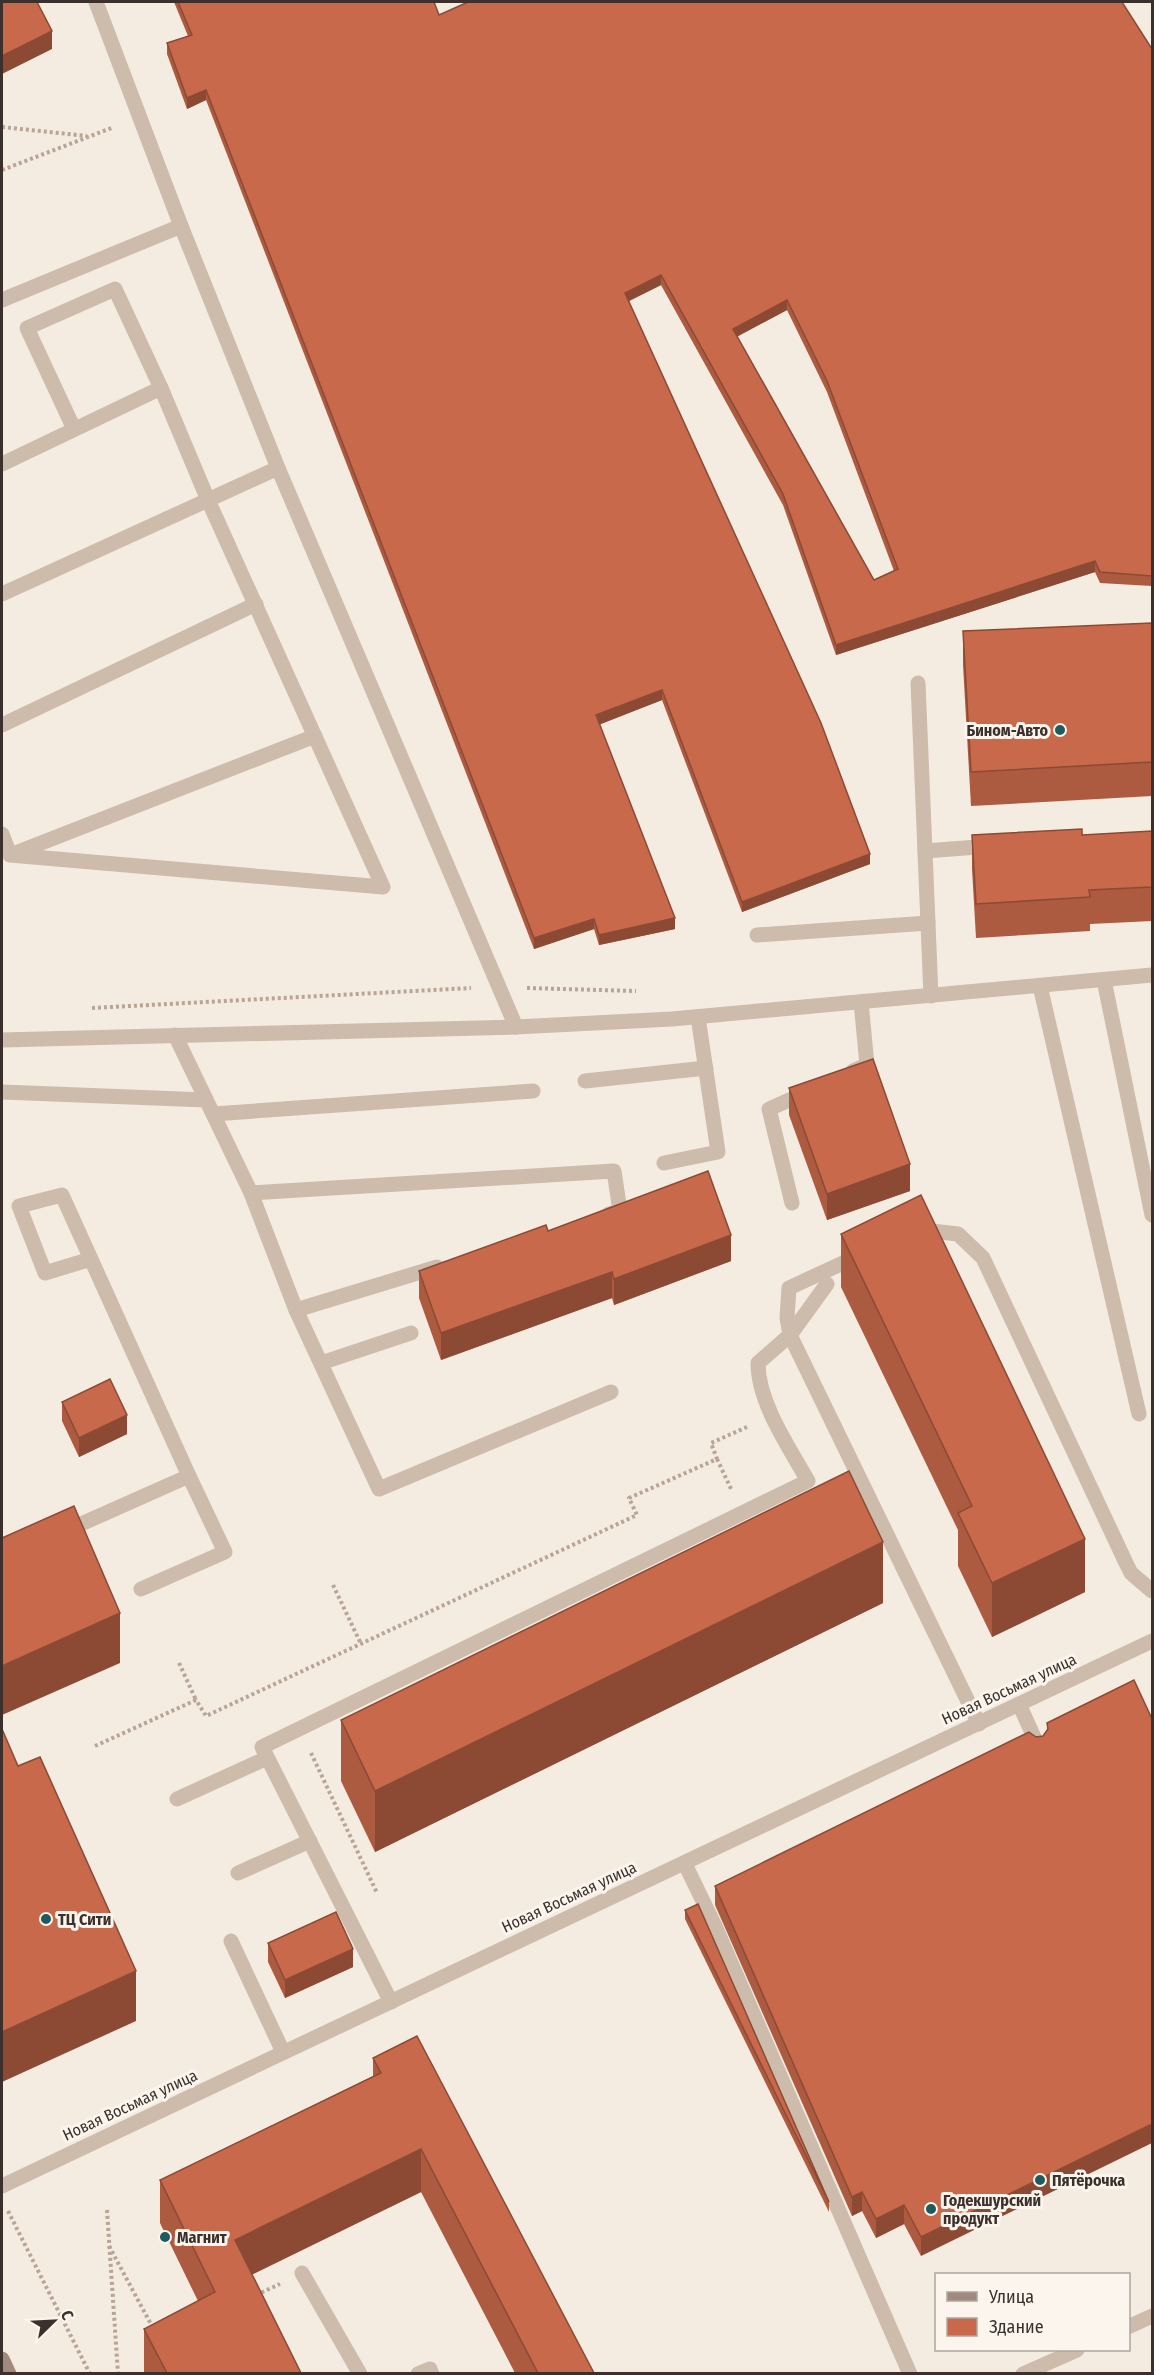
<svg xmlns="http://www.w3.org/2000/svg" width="1154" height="2375" font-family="'Fira Sans Condensed',sans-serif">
  <rect width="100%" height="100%" fill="#f4ebe1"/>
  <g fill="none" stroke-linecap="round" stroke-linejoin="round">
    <g stroke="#b9a596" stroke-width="4" stroke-dasharray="3 3" stroke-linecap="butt">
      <path d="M 2,127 L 87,136"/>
      <path d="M 2,170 L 114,127"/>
      <path d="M 527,988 L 636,991"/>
      <path d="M 92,1008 L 471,988"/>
      <path d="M 717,1459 L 732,1491"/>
      <path d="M 333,1585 L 361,1644"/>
      <path d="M 179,1663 L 196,1700"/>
      <path d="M 95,1746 L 196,1700 L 206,1716 L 637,1515 L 629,1498 L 717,1459 L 711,1443 L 747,1427"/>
      <path d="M 311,1753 L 377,1893"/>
      <path d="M 107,2210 L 118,2374"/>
      <path d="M 8,2211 L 90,2374"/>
      <path d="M 109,2246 L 153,2328"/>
      <path d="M 256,2295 L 280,2284"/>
    </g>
    <g stroke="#cdbbac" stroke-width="15">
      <path d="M 96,2 L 181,226 L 278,468 L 516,1027"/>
      <path d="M 2,300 L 181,226"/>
      <path d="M 74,429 L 27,328 L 115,289 L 161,388"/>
      <path d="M 2,464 L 161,388 L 208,500 L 383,887 L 10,855 L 2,834"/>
      <path d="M 2,594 L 278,468"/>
      <path d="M 918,683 L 931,996"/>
      <path d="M 2,725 L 256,604"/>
      <path d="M 925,851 L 991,846"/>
      <path d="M 13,854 L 315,736"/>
      <path d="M 757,935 L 928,923"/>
      <path d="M 1104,980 L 1152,1215"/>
      <path d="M 1040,986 L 1139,1414"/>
      <path d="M 175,1035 L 251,1193 L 614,1171 L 620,1211 L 609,1214"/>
      <path d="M 2,1040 L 516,1027 L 672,1019 L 1152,975"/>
      <path d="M 853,1071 L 867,1065 L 861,1002"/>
      <path d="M 585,1081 L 706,1068"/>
      <path d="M 2,1092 L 206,1100"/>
      <path d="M 213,1114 L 533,1091"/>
      <path d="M 664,1163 L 718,1152 L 698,1017"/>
      <path d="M 251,1193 L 296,1310 L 437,1267"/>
      <path d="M 792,1203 L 769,1109 L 807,1092"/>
      <path d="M 919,1231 L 923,1230 L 958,1234 L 983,1258 L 1126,1563 L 1131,1573 L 1152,1591"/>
      <path d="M 858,1256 L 789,1288 L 787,1318 L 790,1335 L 979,1724"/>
      <path d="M 296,1310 L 379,1489 L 611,1392"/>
      <path d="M 321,1363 L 411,1333"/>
      <path d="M 63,1532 L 189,1476 L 62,1195 L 19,1206 L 45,1273 L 91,1259"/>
      <path d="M 141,1589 L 225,1552 L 189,1476"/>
      <path d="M 1019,1704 L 1038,1746"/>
      <path d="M 177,1799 L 267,1758"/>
      <path d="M 685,1864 L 715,1926 L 910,2374"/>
      <path d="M 238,1873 L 310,1841"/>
      <path d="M 231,1941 L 283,2052"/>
      <path d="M 391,2002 L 262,1747 L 808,1481 C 789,1447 758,1403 758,1363 L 790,1335 L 827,1284"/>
      <path d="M 2,2186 L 1152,1641"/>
      <path d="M 302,2273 L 360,2374"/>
      <path d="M 418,2374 L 430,2369 L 432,2374"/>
    </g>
    <g stroke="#cdbbac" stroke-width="15">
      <path d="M 1128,2327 L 1152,2316"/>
      <path d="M 1023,2374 L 1077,2350"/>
    </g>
    <path stroke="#a18a7d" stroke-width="15" d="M 2,2359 L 9,2374"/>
  </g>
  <g fill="#ac5a40" fill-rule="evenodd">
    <path d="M 174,2 L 434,2 L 439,15 L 1152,49 L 1152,586 L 1100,583 L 1095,572 L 836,655 L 783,505 L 661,285 L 629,301 L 870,864 L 742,912 L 662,700 L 600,724 L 675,929 L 599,945 L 594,929 L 534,949 L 206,100 L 187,109 L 167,54 L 167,43 L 188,36 ZM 787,310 L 827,392 L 894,571 L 874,580 L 737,336 Z"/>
    <path d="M 1152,623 L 1152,796 L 971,806 L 963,665 L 963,631 Z"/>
    <path d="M 1152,831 L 1152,921 L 1090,924 L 1090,931 L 976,938 L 972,869 L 972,835 L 1082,835 Z"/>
    <path d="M 789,1088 L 910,1191 L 827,1220 L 789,1115 Z"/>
    <path d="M 548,1231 L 731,1261 L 614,1305 L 612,1298 L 441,1360 L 419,1298 L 419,1271 Z"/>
    <path d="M 841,1234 L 1085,1592 L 992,1637 L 958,1566 L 958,1530 L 841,1287 Z"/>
    <path d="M 62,1402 L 127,1434 L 79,1457 L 62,1421 Z"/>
    <path d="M 883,1603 L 375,1852 L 341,1781 L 341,1720 Z"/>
    <path d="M 1134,1680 L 921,2256 L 904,2224 L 876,2238 L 862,2211 L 852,2216 L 715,1905 L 715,1886 L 1036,1737 L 1043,1736 L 1047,1730 L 1047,1723 Z"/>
    <path d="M 685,1910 L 829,2202 L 829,2212 L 685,1919 Z"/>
    <path d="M 268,1943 L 353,1967 L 285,1998 L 268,1962 Z"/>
    <path d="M 373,2058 L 594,2373 L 515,2373 L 421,2192 L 252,2274 L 301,2373 L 145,2373 L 144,2372 L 144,2329 L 198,2301 L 160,2223 L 160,2180 L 373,2076 Z"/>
  </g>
  <g fill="#8c4a34">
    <path d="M 52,31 L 52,49 L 2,74 L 2,56 Z"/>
    <path d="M 206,90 L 206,100 L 187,109 L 187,98 Z"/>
    <path d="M 661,275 L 661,285 L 625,303 L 625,293 Z"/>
    <path d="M 787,300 L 787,310 L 733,339 L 733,329 Z"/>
    <path d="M 1095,561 L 1095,572 L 836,655 L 836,645 Z"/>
    <path d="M 662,690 L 662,700 L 596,726 L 596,715 Z"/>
    <path d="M 870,854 L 870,864 L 742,912 L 742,902 Z"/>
    <path d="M 675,918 L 675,929 L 599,945 L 599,935 Z"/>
    <path d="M 594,919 L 594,929 L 534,949 L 534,938 Z"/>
    <path d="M 910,1164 L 910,1191 L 827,1220 L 827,1194 Z"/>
    <path d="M 731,1235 L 731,1261 L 614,1305 L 614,1279 Z"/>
    <path d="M 612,1272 L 612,1298 L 441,1360 L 441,1333 Z"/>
    <path d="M 127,1415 L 127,1434 L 79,1457 L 79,1438 Z"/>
    <path d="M 1085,1539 L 1085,1592 L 992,1637 L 992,1583 Z"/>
    <path d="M 883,1542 L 883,1603 L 375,1852 L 375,1791 Z"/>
    <path d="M 120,1613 L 120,1663 L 2,1715 L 2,1666 Z"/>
    <path d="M 353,1949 L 353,1967 L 285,1998 L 285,1980 Z"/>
    <path d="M 136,1971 L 136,2021 L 2,2082 L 2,2032 Z"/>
    <path d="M 1152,2124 L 1152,2143 L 921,2256 L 921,2237 Z"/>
    <path d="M 421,2149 L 421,2192 L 235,2283 L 235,2240 Z"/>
    <path d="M 862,2192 L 862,2211 L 852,2216 L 852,2197 Z"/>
    <path d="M 904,2205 L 904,2224 L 876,2238 L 876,2219 Z"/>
  </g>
  <g fill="#c8694b" stroke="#8c4a34" stroke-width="1.5" fill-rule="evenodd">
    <path d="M 2,2 L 37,2 L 52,31 L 2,56 Z"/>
    <path d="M 178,2 L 434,2 L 439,15 L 468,2 L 1122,2 L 1152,49 L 1152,576 L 1100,572 L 1095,561 L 836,645 L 783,494 L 661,275 L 625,293 L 821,723 L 870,854 L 742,902 L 662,690 L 596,715 L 675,918 L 599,935 L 594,919 L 534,938 L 206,90 L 187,98 L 167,43 L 192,35 ZM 787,300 L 827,381 L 898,569 L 874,580 L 733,329 Z"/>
    <path d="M 1152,623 L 1152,762 L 971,772 L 963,631 Z"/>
    <path d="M 1082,829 L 1082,835 L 1152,831 L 1152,887 L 1089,890 L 1090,897 L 976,904 L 972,835 Z"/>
    <path d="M 873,1059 L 910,1164 L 827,1194 L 789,1088 Z"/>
    <path d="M 708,1171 L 731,1235 L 614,1279 L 612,1272 L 441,1333 L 419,1271 L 546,1225 L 548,1231 Z"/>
    <path d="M 921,1195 L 1085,1539 L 992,1583 L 958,1513 L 972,1506 L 841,1234 Z"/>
    <path d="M 110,1379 L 127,1415 L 79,1438 L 62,1402 Z"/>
    <path d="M 849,1471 L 883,1542 L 375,1791 L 341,1720 Z"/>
    <path d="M 74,1506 L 120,1613 L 2,1666 L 2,1538 Z"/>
    <path d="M 1134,1680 L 1152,1719 L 1152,2124 L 921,2237 L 904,2205 L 876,2219 L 862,2192 L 852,2197 L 715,1886 L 1029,1732 L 1036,1737 L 1043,1736 L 1048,1729 L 1047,1723 Z"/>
    <path d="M 2,1729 L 18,1766 L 40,1757 L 136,1971 L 2,2032 Z"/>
    <path d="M 698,1904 L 829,2202 L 685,1910 Z"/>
    <path d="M 336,1912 L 353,1949 L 285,1980 L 268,1943 Z"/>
    <path d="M 417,2036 L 594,2373 L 538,2373 L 421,2149 L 235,2240 L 301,2373 L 167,2373 L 144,2329 L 215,2292 L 160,2180 L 381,2073 L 373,2058 Z"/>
  </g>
  <g fill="#1f5a5e" stroke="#fbf5ee" stroke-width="2">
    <circle cx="1060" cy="730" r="6"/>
    <circle cx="46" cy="1919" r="6"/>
    <circle cx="1040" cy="2180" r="6"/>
    <circle cx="931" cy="2209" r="6"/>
    <circle cx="165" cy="2237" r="6"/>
  </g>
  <g text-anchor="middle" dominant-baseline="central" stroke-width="6" stroke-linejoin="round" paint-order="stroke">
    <g font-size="16" font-weight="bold" fill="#3b302b" stroke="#fbf5ee" text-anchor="start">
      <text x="1048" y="730" text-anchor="end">Бином-Авто</text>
      <text x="58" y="1919">ТЦ Сити</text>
      <text x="1052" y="2180">Пятёрочка</text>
      <text x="943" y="2200">Годекшурский<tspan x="943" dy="18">продукт</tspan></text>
      <text x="177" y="2237">Магнит</text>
    </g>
    <g font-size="16" fill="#3b302b" stroke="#fbf5ee">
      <text transform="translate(1009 1689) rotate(-25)">Новая Восьмая улица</text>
      <text transform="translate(569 1897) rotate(-25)">Новая Восьмая улица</text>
      <text transform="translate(130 2105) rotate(-25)">Новая Восьмая улица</text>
    </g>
  </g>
  <rect width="1154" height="2375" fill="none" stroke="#3b302b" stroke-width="6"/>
  <rect x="935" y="2273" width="195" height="78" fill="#fbf5ee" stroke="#aea6a0" stroke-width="1.5"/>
  <rect x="947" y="2292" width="30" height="9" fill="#a18a7d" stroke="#aea6a0" stroke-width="1.5"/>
  <text x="989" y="2303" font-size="18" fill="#3b302b">Улица</text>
  <rect x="947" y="2318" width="30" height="18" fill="#c8694b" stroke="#aea6a0" stroke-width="1.5"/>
  <text x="989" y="2333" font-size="18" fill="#3b302b">Здание</text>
  <g transform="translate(54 2321) rotate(66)" stroke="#fbf5ee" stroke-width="4.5" paint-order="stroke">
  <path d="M0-4.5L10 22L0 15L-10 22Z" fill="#3b302b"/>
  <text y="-9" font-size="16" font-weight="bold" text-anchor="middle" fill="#3b302b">С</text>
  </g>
</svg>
